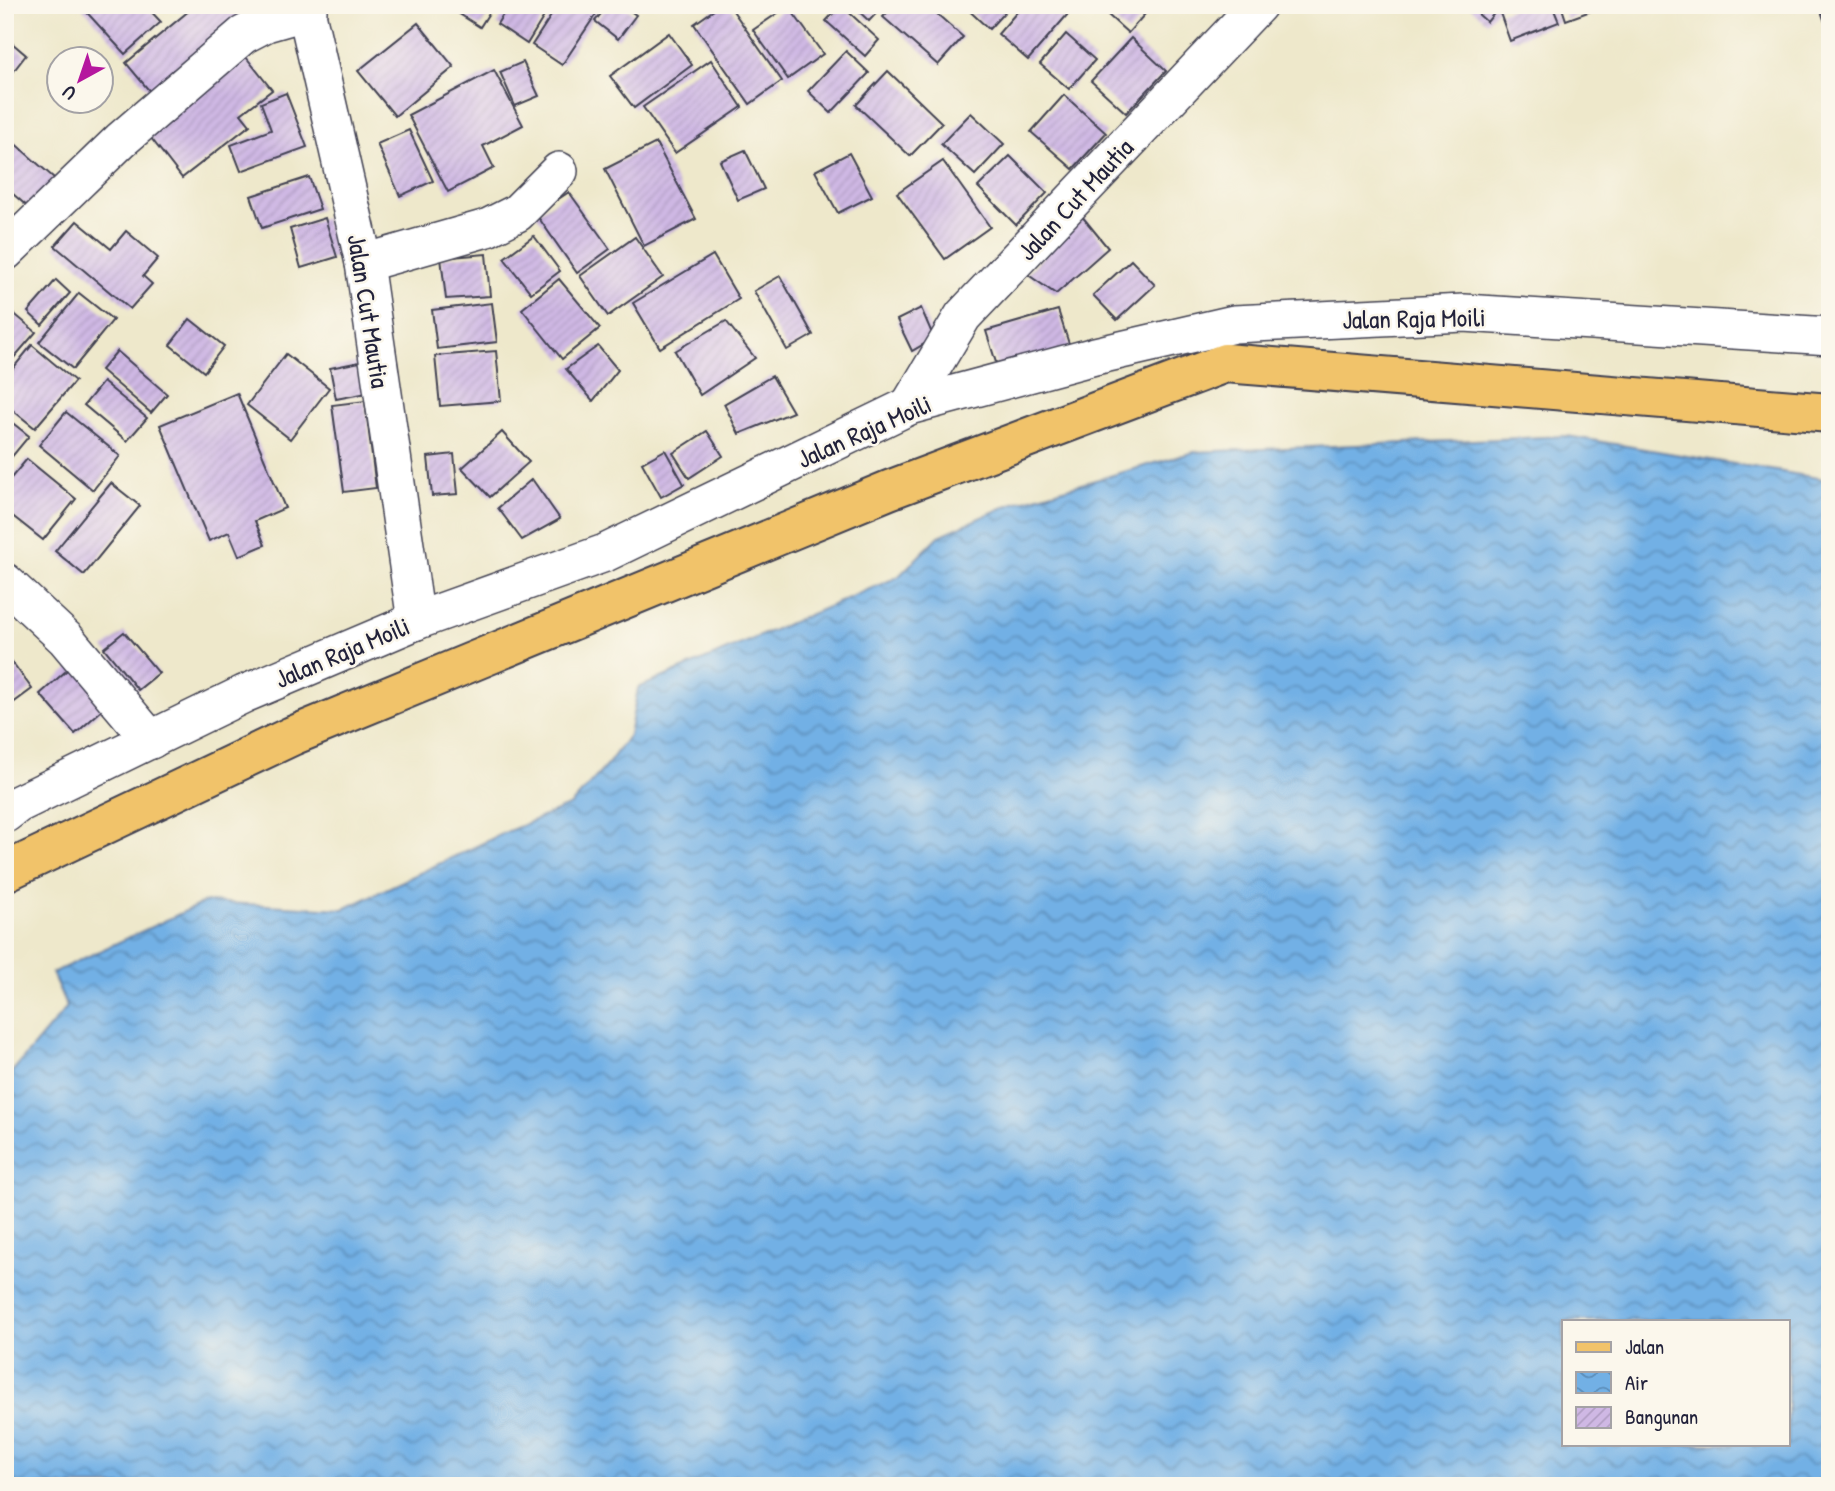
<svg xmlns="http://www.w3.org/2000/svg" width="1835" height="1491" font-family="'Patrick Hand',sans-serif">
  <defs>
    <pattern id="water-waves" width="16" height="10" patternUnits="userSpaceOnUse" patternTransform="scale(1.75)"><rect width="16" height="10" fill="#72b0e5"/><path d="M0 5q4-4 8 0t8 0" fill="none" stroke="#5d8fbb"/></pattern>
    <pattern id="building-hatch" width="6" height="6" patternUnits="userSpaceOnUse" patternTransform="scale(1.75)"><rect width="6" height="6" fill="#cfb8e4"/><path d="M-1 1l2-2M0 6l6-6M5 7l2-2" fill="none" stroke="#b19ec4"/></pattern>
  </defs>
  <rect width="100%" height="100%" fill="#fbf7ec"/>
  <filter id="ink" filterUnits="userSpaceOnUse"><feTurbulence type="fractalNoise" baseFrequency=".0143" numOctaves="2"/><feDisplacementMap in="SourceGraphic" scale="14" xChannelSelector="R" yChannelSelector="G"/><feConvolveMatrix kernelMatrix="1 2 1 2 8 2 1 2 1" color-interpolation-filters="sRGB"/></filter>
  <filter id="wash" filterUnits="userSpaceOnUse"><feTurbulence type="fractalNoise" baseFrequency=".00686" numOctaves="4" result="noise"/><feDisplacementMap in="SourceGraphic" scale="28" xChannelSelector="R" yChannelSelector="G"/><feGaussianBlur stdDeviation="1.57" result="paint"/><feColorMatrix in="noise" values="0 0 0 0 0 0 0 0 0 0 0 0 0 0 0 0 0 1.4 0 .05"/><feComposite in="paint" operator="in"/></filter>
  <g filter="url(#wash)">
    <rect width="100%" height="100%" fill="#eee8cb"/>
    <path fill="url(#water-waves)" stroke="#4a6990" stroke-width="2" fill-rule="evenodd" d="M 1567,436 L 1830,480 L 1830,1486 L 5,1486 L 5,1080 L 67,1007 L 52,973 L 205,902 L 344,909 L 504,833 L 571,805 L 608,764 L 629,735 L 638,688 L 898,577 L 939,536 L 1011,504 L 1194,452 ZM 1564,1321 L 1788,1321 L 1788,1444 L 1564,1444 Z"/>
    <g id="blocks">
      <g fill="url(#building-hatch)">
        <path d="M 80,5 L 145,5 L 161,22 L 125,54 Z"/>
        <path d="M 196,5 L 241,5 L 249,15 L 152,94 L 126,63 Z"/>
        <path d="M 452,5 L 494,5 L 480,27 L 450,8 Z"/>
        <path d="M 509,5 L 551,5 L 527,44 L 497,24 Z"/>
        <path d="M 558,5 L 602,5 L 562,65 L 532,45 Z"/>
        <path d="M 608,5 L 622,5 L 636,15 L 618,39 L 595,21 Z"/>
        <path d="M 721,5 L 729,5 L 782,81 L 750,104 L 694,24 Z"/>
        <path d="M 841,5 L 879,40 L 865,56 L 826,21 Z"/>
        <path d="M 852,5 L 884,5 L 869,21 Z"/>
        <path d="M 894,5 L 927,5 L 963,37 L 938,65 L 883,17 Z"/>
        <path d="M 963,5 L 1011,5 L 989,29 Z"/>
        <path d="M 1023,5 L 1058,5 L 1068,14 L 1028,60 L 998,34 Z"/>
        <path d="M 1097,5 L 1153,5 L 1128,33 Z"/>
        <path d="M 1468,5 L 1501,5 L 1487,22 Z"/>
        <path d="M 1520,5 L 1552,5 L 1559,22 L 1510,41 L 1500,13 Z"/>
        <path d="M 1561,5 L 1595,5 L 1596,9 L 1566,20 Z"/>
        <path d="M 1819,5 L 1830,5 L 1830,34 L 1829,34 Z"/>
        <path d="M 788,6 L 823,54 L 788,79 L 753,30 Z"/>
        <path d="M 418,23 L 454,67 L 395,116 L 358,71 Z"/>
        <path d="M 669,33 L 692,65 L 634,108 L 610,76 Z"/>
        <path d="M 1066,34 L 1095,60 L 1069,89 L 1040,64 Z"/>
        <path d="M 5,37 L 26,55 L 12,73 L 5,67 Z"/>
        <path d="M 1131,38 L 1166,71 L 1126,113 L 1091,81 Z"/>
        <path d="M 846,51 L 869,73 L 831,113 L 808,91 Z"/>
        <path d="M 242,52 L 272,90 L 241,114 L 250,125 L 182,178 L 144,129 Z"/>
        <path d="M 711,60 L 742,107 L 675,153 L 643,107 Z"/>
        <path d="M 523,62 L 539,96 L 515,106 L 500,72 Z"/>
        <path d="M 494,70 L 523,125 L 483,146 L 494,168 L 448,192 L 408,115 Z"/>
        <path d="M 888,71 L 942,123 L 910,156 L 856,105 Z"/>
        <path d="M 286,93 L 307,147 L 241,171 L 231,145 L 271,130 L 261,103 Z"/>
        <path d="M 1064,95 L 1106,133 L 1073,169 L 1031,132 Z"/>
        <path d="M 971,113 L 1004,144 L 975,175 L 941,144 Z"/>
        <path d="M 409,130 L 433,181 L 400,196 L 377,144 Z"/>
        <path d="M 12,141 L 62,185 L 36,214 L 5,187 L 5,148 Z"/>
        <path d="M 656,143 L 696,219 L 644,246 L 605,169 Z"/>
        <path d="M 745,150 L 764,189 L 738,200 L 720,161 Z"/>
        <path d="M 849,153 L 872,196 L 838,213 L 815,171 Z"/>
        <path d="M 1010,156 L 1047,193 L 1016,225 L 978,187 Z"/>
        <path d="M 943,161 L 990,227 L 945,259 L 897,193 Z"/>
        <path d="M 309,177 L 320,209 L 262,228 L 251,196 Z"/>
        <path d="M 569,192 L 610,249 L 577,273 L 536,214 Z"/>
        <path d="M 1081,215 L 1108,248 L 1056,294 L 1027,274 Z"/>
        <path d="M 325,218 L 337,257 L 301,268 L 290,229 Z"/>
        <path d="M 77,221 L 111,249 L 126,231 L 158,258 L 143,276 L 152,284 L 130,309 L 55,246 Z"/>
        <path d="M 534,236 L 560,271 L 531,293 L 504,258 Z"/>
        <path d="M 635,237 L 663,277 L 608,316 L 580,276 Z"/>
        <path d="M 486,254 L 490,296 L 446,299 L 441,258 Z"/>
        <path d="M 713,255 L 739,299 L 660,348 L 633,303 Z"/>
        <path d="M 1131,260 L 1155,285 L 1117,320 L 1093,295 Z"/>
        <path d="M 780,276 L 813,335 L 787,350 L 754,291 Z"/>
        <path d="M 559,279 L 600,328 L 562,359 L 522,309 Z"/>
        <path d="M 56,280 L 70,293 L 42,325 L 28,312 Z"/>
        <path d="M 79,293 L 113,320 L 73,369 L 39,342 Z"/>
        <path d="M 492,303 L 497,342 L 437,349 L 432,310 Z"/>
        <path d="M 5,306 L 36,332 L 5,368 Z"/>
        <path d="M 921,308 L 934,338 L 912,351 L 897,320 Z"/>
        <path d="M 1058,310 L 1071,350 L 999,372 L 986,331 Z"/>
        <path d="M 190,319 L 224,346 L 204,372 L 170,345 Z"/>
        <path d="M 726,321 L 755,358 L 700,395 L 675,351 Z"/>
        <path d="M 32,345 L 75,381 L 35,428 L 5,404 L 5,378 Z"/>
        <path d="M 598,346 L 618,370 L 593,401 L 566,369 Z"/>
        <path d="M 117,351 L 167,394 L 151,413 L 101,370 Z"/>
        <path d="M 496,351 L 501,401 L 440,406 L 435,356 Z"/>
        <path d="M 286,354 L 329,388 L 290,439 L 247,405 Z"/>
        <path d="M 360,362 L 367,393 L 336,399 L 330,368 Z"/>
        <path d="M 772,376 L 793,412 L 739,434 L 724,404 Z"/>
        <path d="M 103,382 L 147,418 L 127,441 L 84,405 Z"/>
        <path d="M 237,393 L 285,508 L 255,521 L 265,545 L 239,556 L 229,532 L 209,541 L 160,425 Z"/>
        <path d="M 365,401 L 376,488 L 344,492 L 332,405 Z"/>
        <path d="M 66,412 L 120,456 L 93,490 L 39,445 Z"/>
        <path d="M 5,417 L 29,436 L 5,465 Z"/>
        <path d="M 707,431 L 723,456 L 689,478 L 673,453 Z"/>
        <path d="M 502,432 L 529,462 L 490,497 L 462,468 Z"/>
        <path d="M 665,450 L 684,484 L 661,497 L 642,463 Z"/>
        <path d="M 454,454 L 458,494 L 432,496 L 428,457 Z"/>
        <path d="M 27,459 L 76,499 L 43,540 L 5,510 L 5,485 Z"/>
        <path d="M 532,479 L 560,519 L 522,540 L 498,508 Z"/>
        <path d="M 111,483 L 140,506 L 84,575 L 55,551 Z"/>
        <path d="M 124,632 L 159,673 L 138,690 L 104,648 Z"/>
        <path d="M 5,652 L 32,689 L 5,709 Z"/>
        <path d="M 74,664 L 109,704 L 75,734 L 40,694 Z"/>
      </g>
    </g>
  </g>
  <g filter="url(#ink)">
    <use href="#blocks" fill-opacity="0" stroke="#414051" stroke-width="2"/>
    <g fill="none" stroke-linecap="round" stroke-linejoin="round">
      <defs>
        <g id="minor">
          <path d="M 305,5 L 364,263 L 416,621"/>
          <path d="M 5,252 L 121,140 L 243,35 L 266,23 L 308,11"/>
          <path d="M 364,263 L 487,228 L 517,213 L 559,171"/>
          <path d="M 909,406 L 963,316 L 1258,5"/>
          <path d="M 5,582 L 66,639 L 151,740"/>
          <path d="M 5,814 L 18,804 L 244,694 L 416,621 L 605,553 L 909,406 L 1095,356 L 1234,324 L 1464,313 L 1830,336"/>
        </g>
        <path id="major" d="M 5,872 L 292,736 L 889,490 L 1225,363 L 1830,413"/>
      </defs>
      <use href="#minor" stroke="#414051" stroke-width="40"/>
      <use href="#major" stroke="#414051" stroke-width="42"/>
      <use href="#minor" stroke="#fff" stroke-width="37"/>
      <use href="#major" stroke="#f1c36a" stroke-width="38"/>
    </g>
  </g>
  <g text-anchor="middle" dominant-baseline="central" stroke-width="5" stroke-linejoin="round" paint-order="stroke">
    <g font-size="26" fill="#22223b" stroke="#fbf7ec">
      <text transform="translate(1075 199) rotate(-47)">Jalan Cut Mautia</text>
      <text transform="translate(369 311) rotate(81)">Jalan Cut Mautia</text>
      <text transform="translate(1414 318) rotate(-1)">Jalan Raja Moili</text>
      <text transform="translate(864 431) rotate(-24)">Jalan Raja Moili</text>
      <text transform="translate(342 652) rotate(-23)">Jalan Raja Moili</text>
    </g>
  </g>
  <rect width="1835" height="1491" fill="none" stroke="#fbf7ec" stroke-width="28"/>
  <rect x="1562" y="1320" width="228" height="126" fill="#fbf7ec" stroke="#a4a2a5" stroke-width="2"/>
  <rect x="1576" y="1342" width="35" height="10" fill="#f1c36a" stroke="#a4a2a5" stroke-width="2"/>
  <text x="1625" y="1354" font-size="21" fill="#22223b">Jalan</text>
  <rect x="1576" y="1372" width="35" height="21" fill="url(#water-waves)" stroke="#a4a2a5" stroke-width="2"/>
  <text x="1625" y="1390" font-size="21" fill="#22223b">Air</text>
  <rect x="1576" y="1407" width="35" height="21" fill="url(#building-hatch)" stroke="#a4a2a5" stroke-width="2"/>
  <text x="1625" y="1424" font-size="21" fill="#22223b">Bangunan</text>
  <g transform="translate(80 80) rotate(220)"><circle r="33" fill="#fbf7ec" stroke="#a4a2a5" stroke-width="2"/>
  <path d="M0-5L12 26L0 18L-12 26Z" fill="#b5179e"/>
  <text y="-10" font-size="19" font-weight="bold" text-anchor="middle" fill="#22223b">U</text>
  </g>
</svg>
